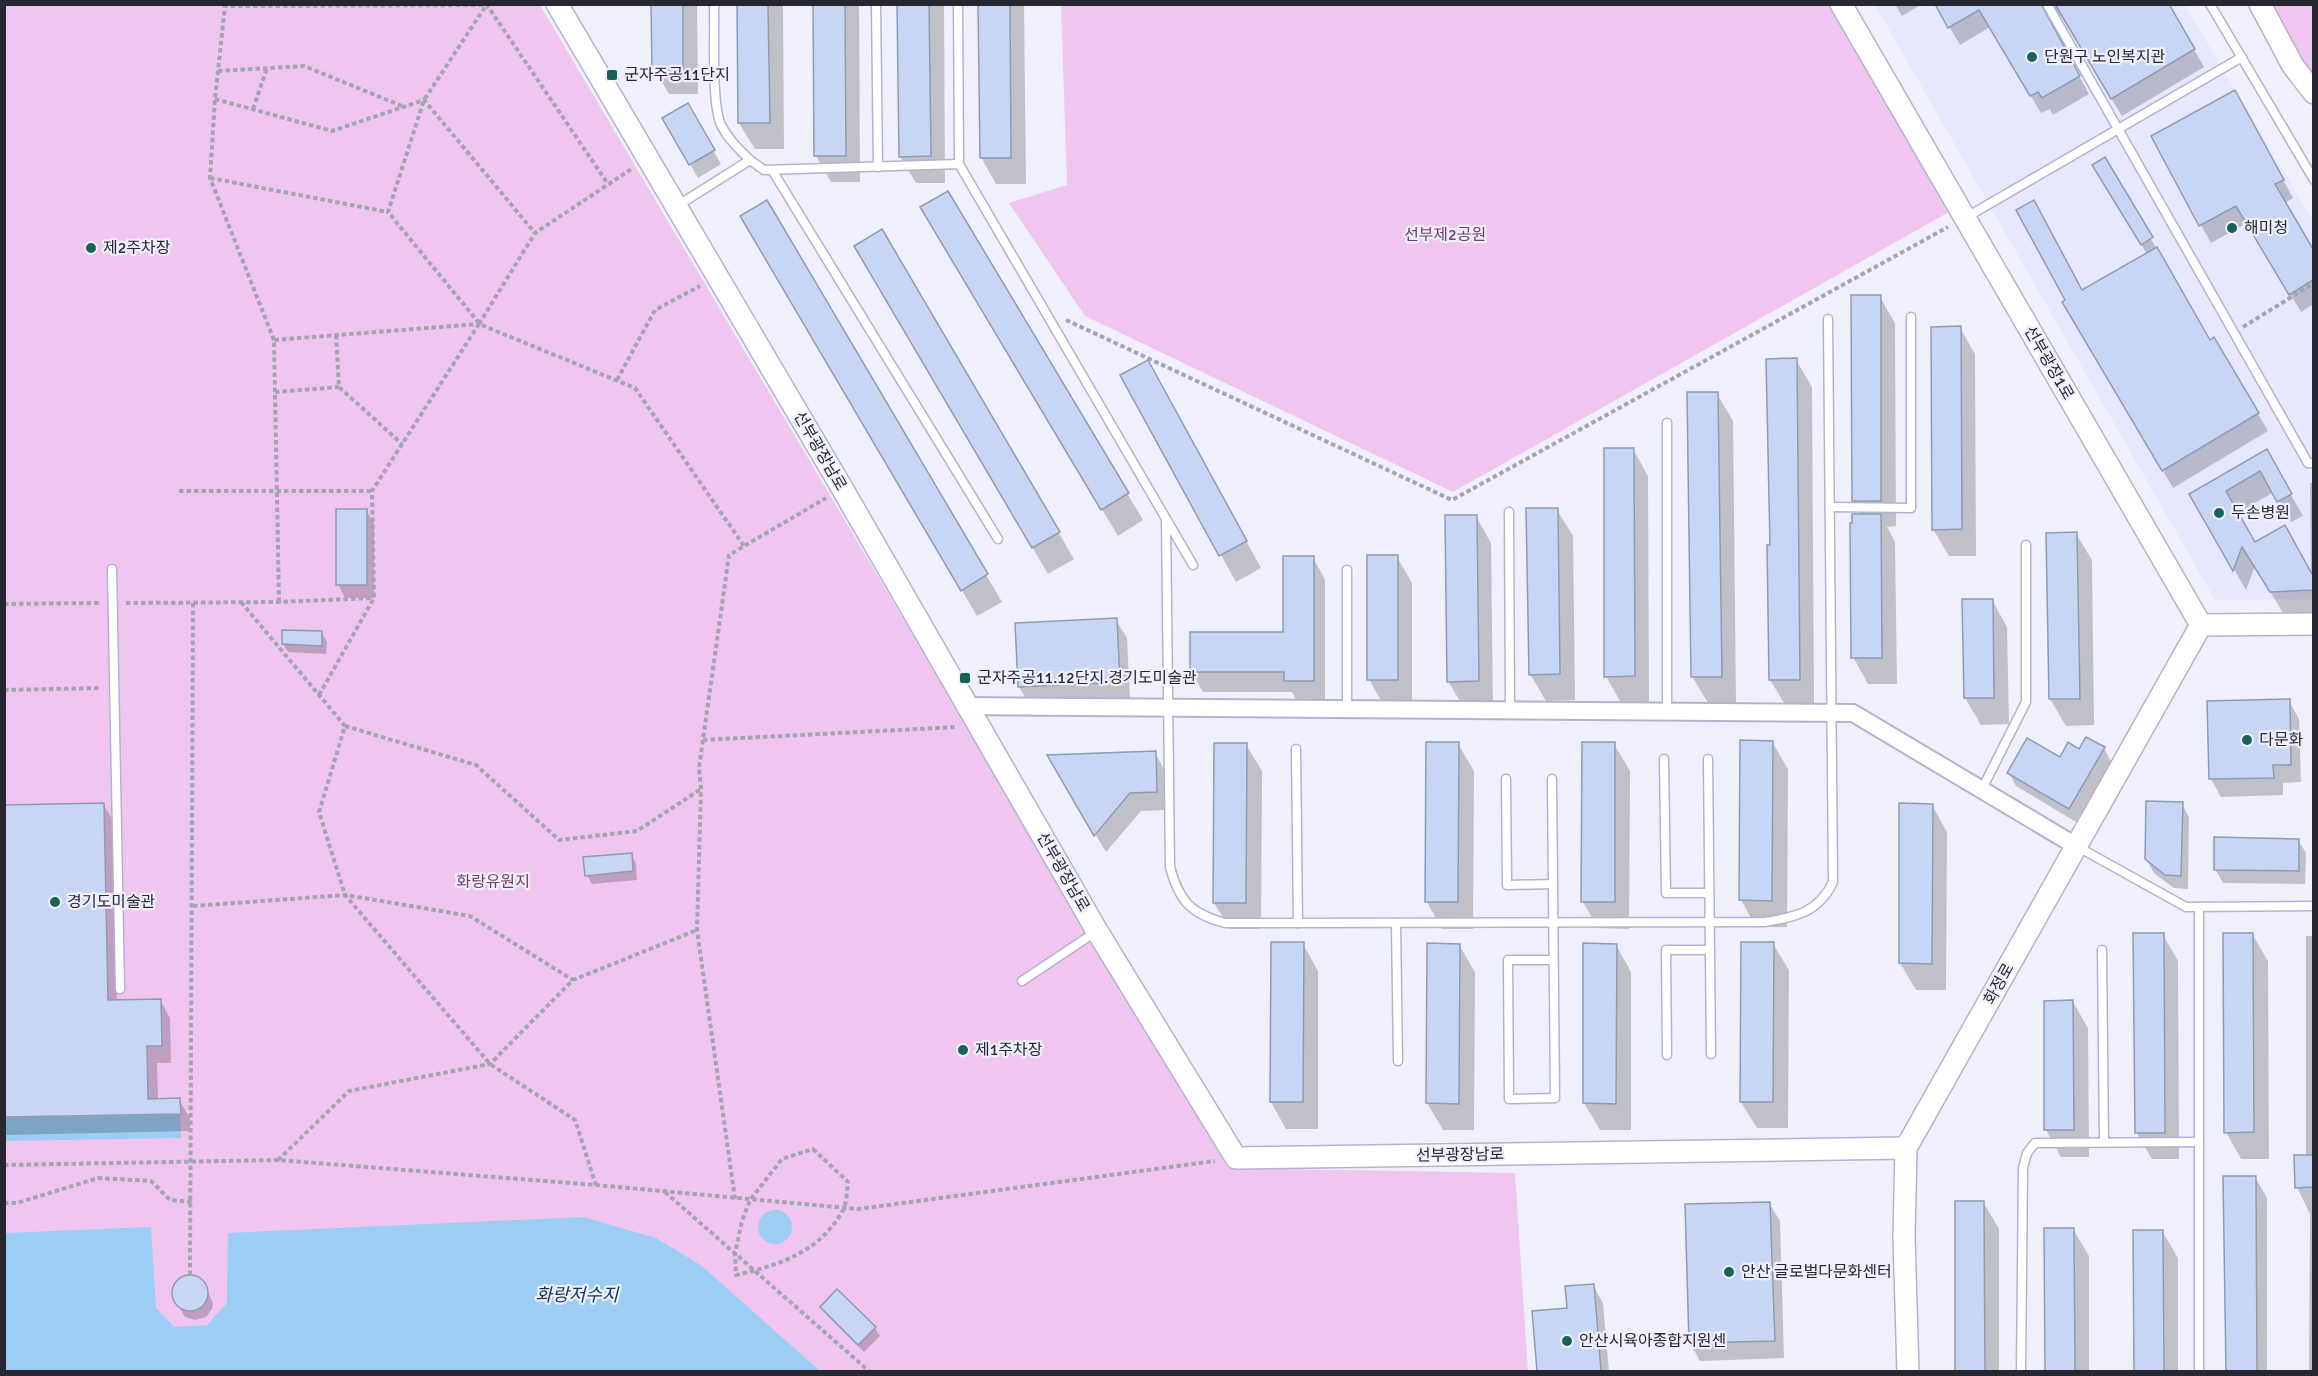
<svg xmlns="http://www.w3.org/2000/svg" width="2318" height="1376" font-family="Signika,'Noto Sans KR',sans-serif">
  <rect width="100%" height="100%" fill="#eff0fb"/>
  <path fill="#e7e8fd" d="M 1875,5 L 2185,5 L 2313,221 L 2313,599 L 2215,600 Z"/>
  <g fill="#f0c6f0">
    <path d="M 5,4 L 540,5 L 1228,1168 L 1515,1173 L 1528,1371 L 5,1372 Z"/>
    <path d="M 1835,4 L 1956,208 L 1453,492 L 1085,316 L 1009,203 L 1067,185 L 1061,5 Z"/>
    <path d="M 2268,5 L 2313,5 L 2313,87 Z"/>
  </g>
  <g fill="#9ccdf5">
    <path d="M 180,1115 L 181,1138 L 5,1141 L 5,1118 Z"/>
    <circle cx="775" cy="1227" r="17"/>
    <path d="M 583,1217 L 656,1238 L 702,1266 L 820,1371 L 5,1371 L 5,1233 L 151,1227 L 156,1308 L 174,1327 L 207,1325 L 227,1303 L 228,1233 Z"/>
  </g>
  <g fill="#0003">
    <path d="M 653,4 L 697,4 L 698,94 L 669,94 L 653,67 Z"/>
    <path d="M 738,4 L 783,4 L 784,149 L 755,149 L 739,123 Z"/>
    <path d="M 814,4 L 859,4 L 860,182 L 831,182 L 816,156 Z"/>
    <path d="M 899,4 L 944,4 L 945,183 L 916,183 L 900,156 Z"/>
    <path d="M 980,4 L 1024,4 L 1026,184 L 996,184 L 981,157 Z"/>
    <path d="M 1895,4 L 1922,4 L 1902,16 Z"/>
    <path d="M 1936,4 L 2168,4 L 2204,67 L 2122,116 L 2061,16 L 2053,16 L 2051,26 L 2089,94 L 2053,115 L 2050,109 L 2041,113 L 1990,27 L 1960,45 Z"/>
    <path d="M 687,105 L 721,164 L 698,178 L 664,118 Z"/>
    <path d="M 2245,110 L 2293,198 L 2284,203 L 2314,252 L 2314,304 L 2301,312 L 2247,223 L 2211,243 L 2201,225 Z"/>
    <path d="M 2105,159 L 2210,342 L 2214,339 L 2268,431 L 2173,488 L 2064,303 L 2147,254 L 2094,165 Z"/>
    <path d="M 947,193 L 1143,520 L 1118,536 L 937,234 Z"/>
    <path d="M 767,202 L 1002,602 L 977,616 L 742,216 Z"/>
    <path d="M 881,231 L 1074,559 L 1048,574 L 856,246 Z"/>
    <path d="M 1880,297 L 1895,323 L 1896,526 L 1887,527 L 1895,542 L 1897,684 L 1868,684 L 1853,657 L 1862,515 L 1853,500 Z"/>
    <path d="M 1960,328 L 1975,354 L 1976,556 L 1949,556 L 1933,529 Z"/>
    <path d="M 1796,360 L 1812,387 L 1814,706 L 1786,706 L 1770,680 L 1771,546 Z"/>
    <path d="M 1122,376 L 1162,388 L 1261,568 L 1236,582 Z"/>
    <path d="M 1717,394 L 1733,421 L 1736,703 L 1708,703 L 1692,676 Z"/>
    <path d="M 1633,449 L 1648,476 L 1649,703 L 1621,703 L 1606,676 Z"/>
    <path d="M 2266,451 L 2303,516 L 2291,522 L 2274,492 L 2237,513 L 2254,544 L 2311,575 L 2310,483 L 2314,483 L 2314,612 L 2283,613 L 2255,566 L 2246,590 L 2191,494 Z"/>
    <path d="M 366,510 L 374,524 L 374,598 L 345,598 L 338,584 Z"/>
    <path d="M 1557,510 L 1573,536 L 1575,700 L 1546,701 L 1530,674 Z"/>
    <path d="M 1476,516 L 1491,543 L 1493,708 L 1464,708 L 1448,681 Z"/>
    <path d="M 2076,534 L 2092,560 L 2094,725 L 2066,726 L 2050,699 Z"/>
    <path d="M 1397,557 L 1412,583 L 1412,706 L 1384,706 L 1369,679 Z"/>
    <path d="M 1313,558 L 1325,579 L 1325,702 L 1297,702 L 1292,692 L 1203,692 L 1191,671 L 1285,633 Z"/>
    <path d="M 1992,600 L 2007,627 L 2009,724 L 1981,725 L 1965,698 Z"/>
    <path d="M 1116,620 L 1127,638 L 1130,700 L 1030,705 L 1019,687 Z"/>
    <path d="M 322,633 L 327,642 L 326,654 L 288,652 L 283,644 Z"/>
    <path d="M 2289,701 L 2299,719 L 2301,782 L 2283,783 L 2283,795 L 2221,797 L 2211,779 Z"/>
    <path d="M 1772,742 L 1788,769 L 1787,927 L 1756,927 L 1741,900 Z"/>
    <path d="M 1458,744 L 1474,771 L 1473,929 L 1442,929 L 1427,902 Z"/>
    <path d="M 1614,744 L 1630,771 L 1629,929 L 1598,928 L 1583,902 Z"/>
    <path d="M 1246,745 L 1262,771 L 1261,929 L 1230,929 L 1214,903 Z"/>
    <path d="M 2104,748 L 2111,762 L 2076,822 L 2016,786 L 2009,773 L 2060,759 L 2080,751 Z"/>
    <path d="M 1155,753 L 1165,771 L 1167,810 L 1141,811 L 1106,852 L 1049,757 Z"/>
    <path d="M 103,804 L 114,822 L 117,1001 L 160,1000 L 170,1018 L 171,1063 L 157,1063 L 158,1100 L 179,1100 L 190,1118 L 190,1131 L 4,1135 L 4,806 Z"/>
    <path d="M 2182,804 L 2189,817 L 2188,889 L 2174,888 L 2154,873 L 2146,859 Z"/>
    <path d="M 1932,805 L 1947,832 L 1946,990 L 1916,990 L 1900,963 Z"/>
    <path d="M 2298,840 L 2306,853 L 2305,884 L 2223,883 L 2215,869 Z"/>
    <path d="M 631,854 L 636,863 L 637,880 L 592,884 L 587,875 Z"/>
    <path d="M 2252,934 L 2268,961 L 2269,1159 L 2241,1159 L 2226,1132 Z"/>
    <path d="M 2163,935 L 2178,961 L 2179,1159 L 2152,1159 L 2136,1132 Z"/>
    <path d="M 2306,936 L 2314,936 L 2314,1372 L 2309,1372 L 2310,1214 L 2297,1187 L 2306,1156 Z"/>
    <path d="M 1303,944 L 1318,971 L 1318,1129 L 1286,1129 L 1271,1102 Z"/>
    <path d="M 1773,944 L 1789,970 L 1788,1128 L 1757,1128 L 1741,1102 Z"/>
    <path d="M 1428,945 L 1459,945 L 1475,972 L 1474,1130 L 1443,1130 L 1427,1103 Z"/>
    <path d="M 1616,945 L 1631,972 L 1631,1130 L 1600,1130 L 1584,1103 Z"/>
    <path d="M 2073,1002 L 2088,1028 L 2089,1157 L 2061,1157 L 2046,1130 Z"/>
    <path d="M 2255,1177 L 2267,1198 L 2267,1372 L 2227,1372 L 2225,1178 Z"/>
    <path d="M 1957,1202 L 1983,1202 L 1999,1229 L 1999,1372 L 1957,1372 Z"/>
    <path d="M 1769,1203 L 1780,1221 L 1784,1358 L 1700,1361 L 1690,1343 Z"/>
    <path d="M 2073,1229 L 2089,1256 L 2089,1372 L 2046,1372 L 2046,1230 Z"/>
    <path d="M 2162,1231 L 2178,1258 L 2178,1372 L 2135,1372 L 2135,1232 Z"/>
    <path d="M 194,1277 L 204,1283 L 213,1303 L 212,1309 L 206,1317 L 195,1320 L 185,1317 L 174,1298 L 173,1292 L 178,1282 L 182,1278 Z"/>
    <path d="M 1593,1286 L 1603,1303 L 1609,1372 L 1539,1372 L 1534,1312 L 1569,1309 Z"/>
    <path d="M 822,1307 L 875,1328 L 880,1336 L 864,1352 L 827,1315 Z"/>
  </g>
  <g fill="#c7d6f5" stroke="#8f9bb3" stroke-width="1.5">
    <path d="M 651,4 L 683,4 L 683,67 L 652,68 Z"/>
    <path d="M 737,4 L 768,4 L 770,123 L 738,123 Z"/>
    <path d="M 813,4 L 845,4 L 846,156 L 814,156 Z"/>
    <path d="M 897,4 L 929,4 L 931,156 L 899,157 Z"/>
    <path d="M 978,4 L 1010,4 L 1011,158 L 980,158 Z"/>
    <path d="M 1935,4 L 2041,4 L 2080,76 L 2042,98 L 2038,92 L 2030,96 L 1979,10 L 1948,28 Z"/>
    <path d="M 2055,4 L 2169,4 L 2195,49 L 2111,99 Z"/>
    <path d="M 2235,90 L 2284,180 L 2275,184 L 2313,249 L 2313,280 L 2289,295 L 2236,206 L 2199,226 L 2151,136 Z"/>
    <path d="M 688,103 L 715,150 L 689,165 L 662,118 Z"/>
    <path d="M 2105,157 L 2153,237 L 2141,245 L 2092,165 Z"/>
    <path d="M 948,191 L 1129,493 L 1101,510 L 920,207 Z"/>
    <path d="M 767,200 L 988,574 L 961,591 L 740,216 Z"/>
    <path d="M 2034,200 L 2082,290 L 2157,247 L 2210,340 L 2214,337 L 2259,413 L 2162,471 L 2062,302 L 2065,300 L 2016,210 Z"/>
    <path d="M 882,229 L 1060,532 L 1032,548 L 854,246 Z"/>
    <path d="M 1851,295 L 1881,295 L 1881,501 L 1852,501 Z"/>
    <path d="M 1961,326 L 1962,529 L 1932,530 L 1931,327 Z"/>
    <path d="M 1797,358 L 1800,680 L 1769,680 L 1767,545 L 1770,545 L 1766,359 Z"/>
    <path d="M 1148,360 L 1247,541 L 1219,556 L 1120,375 Z"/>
    <path d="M 1687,392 L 1718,392 L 1722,677 L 1691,677 Z"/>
    <path d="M 1604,448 L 1634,448 L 1635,676 L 1604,677 Z"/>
    <path d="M 2267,449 L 2292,494 L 2277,502 L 2260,471 L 2226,491 L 2255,542 L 2285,525 L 2313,576 L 2313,590 L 2270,592 L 2242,547 L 2233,571 L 2189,494 Z"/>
    <path d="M 1526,508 L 1558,508 L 1560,674 L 1529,675 Z"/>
    <rect x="336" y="509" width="31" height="76"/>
    <path d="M 1852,514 L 1881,514 L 1882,658 L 1851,658 L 1850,523 L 1852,523 Z"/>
    <path d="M 1445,515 L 1477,515 L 1479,681 L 1447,682 Z"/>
    <path d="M 2077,532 L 2080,699 L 2049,699 L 2046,533 Z"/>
    <rect x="1367" y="555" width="31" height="125"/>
    <path d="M 1283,556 L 1314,556 L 1314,681 L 1284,681 L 1284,672 L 1190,672 L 1190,632 L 1283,632 Z"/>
    <path d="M 1962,599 L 1993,599 L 1994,698 L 1964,698 Z"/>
    <path d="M 1117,618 L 1120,682 L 1018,687 L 1015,623 Z"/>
    <path d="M 282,630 L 322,631 L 322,646 L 282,644 Z"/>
    <path d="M 2290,699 L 2291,765 L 2273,765 L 2274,778 L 2209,779 L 2207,701 Z"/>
    <path d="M 2086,737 L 2105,747 L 2069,809 L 2007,773 L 2027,738 L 2060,757 L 2068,742 L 2079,749 Z"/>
    <path d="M 1740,740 L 1773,741 L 1772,901 L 1739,900 Z"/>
    <path d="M 1426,742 L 1459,742 L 1458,902 L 1425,902 Z"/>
    <path d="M 1582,742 L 1615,742 L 1615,902 L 1581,902 Z"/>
    <path d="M 1214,743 L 1247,743 L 1246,903 L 1213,903 Z"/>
    <path d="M 1156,751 L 1157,792 L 1130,793 L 1094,836 L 1047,755 Z"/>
    <path d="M 2146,801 L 2183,802 L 2181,876 L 2165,875 L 2145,859 Z"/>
    <path d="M 104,803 L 108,1000 L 161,999 L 162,1046 L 147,1046 L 148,1099 L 180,1098 L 181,1114 L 4,1117 L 4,805 Z"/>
    <path d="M 1899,803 L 1933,804 L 1932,964 L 1899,963 Z"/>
    <path d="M 2214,837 L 2299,839 L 2299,871 L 2214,870 Z"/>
    <path d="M 632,853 L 633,871 L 585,876 L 583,857 Z"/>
    <path d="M 2133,933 L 2164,933 L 2165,1133 L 2135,1133 Z"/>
    <path d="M 2223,933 L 2253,933 L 2254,1132 L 2224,1133 Z"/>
    <path d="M 1271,942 L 1304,942 L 1303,1102 L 1270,1102 Z"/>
    <path d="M 1741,942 L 1774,942 L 1773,1102 L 1740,1102 Z"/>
    <path d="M 1427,943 L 1460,944 L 1459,1104 L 1426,1103 Z"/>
    <path d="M 1583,943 L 1617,944 L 1616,1104 L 1583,1103 Z"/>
    <path d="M 2073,1000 L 2074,1130 L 2044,1130 L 2044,1001 Z"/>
    <path d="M 2294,1155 L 2313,1155 L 2313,1187 L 2295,1188 Z"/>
    <path d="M 2223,1176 L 2256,1176 L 2257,1371 L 2226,1371 Z"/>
    <path d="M 1955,1201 L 1984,1201 L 1985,1371 L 1955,1371 Z"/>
    <path d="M 1770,1202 L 1775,1341 L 1689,1343 L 1685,1204 Z"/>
    <path d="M 2044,1228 L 2074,1228 L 2075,1371 L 2045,1371 Z"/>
    <path d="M 2133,1230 L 2163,1230 L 2164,1371 L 2134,1371 Z"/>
    <circle cx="190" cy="1293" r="18"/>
    <path d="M 1594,1284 L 1601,1371 L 1537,1371 L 1532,1311 L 1567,1308 L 1565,1286 Z"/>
    <path d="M 837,1289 L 876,1327 L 858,1345 L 820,1307 Z"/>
  </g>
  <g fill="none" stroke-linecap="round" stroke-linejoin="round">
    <defs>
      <g id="service">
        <path d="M 714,4 C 715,31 711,103 721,125 C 728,139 739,149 750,160"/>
        <path d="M 876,4 L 878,167"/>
        <path d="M 958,4 L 959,164"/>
        <path d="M 2047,4 L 2308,463 L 2314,463"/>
        <path d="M 2210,4 L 2314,180"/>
        <path d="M 772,170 L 998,539"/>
        <path d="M 677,206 L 750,160 L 764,170 L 959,164 L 1193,565"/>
        <path d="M 1965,218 L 2242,57"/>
        <path d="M 1667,423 L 1667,711"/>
        <path d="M 1830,507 L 1911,508 L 1911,317"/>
        <path d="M 1509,512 L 1510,710"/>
        <path d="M 1166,519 L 1170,867 C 1179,901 1191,914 1225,923 L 1765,922 C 1796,917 1819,912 1833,882 L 1828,319"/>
        <path d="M 112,569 L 120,989"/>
        <path d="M 1347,570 L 1347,709"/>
        <path d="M 1296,749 L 1298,923"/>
        <path d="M 1664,759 L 1666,893 L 1709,893"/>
        <path d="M 1708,759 L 1711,1054"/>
        <path d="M 1506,779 L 1507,885 L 1553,884"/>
        <path d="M 1552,779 L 1555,1098 L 1509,1099 L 1508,960 L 1553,960"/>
        <path d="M 1982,789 L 2026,702 L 2026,545"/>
        <path d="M 2078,847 L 2186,907 L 2314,906"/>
        <path d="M 2199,907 L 2199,1372"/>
        <path d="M 1396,923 L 1398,1061"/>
        <path d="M 2102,950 L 2104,1142"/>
        <path d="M 1022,981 L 1097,931"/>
        <path d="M 1667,1055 L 1666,950 L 1710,950"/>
        <path d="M 2021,1372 L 2023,1168 L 2027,1153 L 2035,1143 L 2199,1142"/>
      </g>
      <path id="minor" d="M 967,706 L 1853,713 L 2076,846"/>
      <g id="tertiary">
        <path d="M 557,4 L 842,488 L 1097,931 L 1236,1158 L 1906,1148"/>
        <path d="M 1841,4 L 2201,625 L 2314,624"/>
        <path d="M 2260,4 L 2293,66 L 2314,93"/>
        <path d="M 1908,1372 L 1904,1237 L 1906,1148 L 2201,625"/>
      </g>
    </defs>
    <use href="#service" stroke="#b2b3ce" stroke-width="11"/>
    <use href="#minor" stroke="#b2b3ce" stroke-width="20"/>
    <use href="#tertiary" stroke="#b2b3ce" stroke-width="24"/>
    <g stroke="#a4a5b0" stroke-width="4" stroke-dasharray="4.5 3" stroke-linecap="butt">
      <path d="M 218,71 L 304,66 L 402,106"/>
      <path d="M 215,99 L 332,131 L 424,100 L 535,233"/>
      <path d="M 253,109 L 267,68"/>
      <path d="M 210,178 L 388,212"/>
      <path d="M 1066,320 L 1452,500 L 1948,227"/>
      <path d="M 479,323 L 388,212 L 424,100 L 487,4"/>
      <path d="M 479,324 L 535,233 L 633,168"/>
      <path d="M 2243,327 L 2314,283"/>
      <path d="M 336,335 L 339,387 L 402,444"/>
      <path d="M 274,340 L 210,178 L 215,99 L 225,6 L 487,5 L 608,184"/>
      <path d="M 617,380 L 655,310 L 700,286"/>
      <path d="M 275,392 L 339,387"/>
      <path d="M 179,491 L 372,491"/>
      <path d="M 241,602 L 345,726 L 319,812 L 345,895 L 490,1064 L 575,1120 L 596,1185"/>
      <path d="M 279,602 L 274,340 L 479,324"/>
      <path d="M 126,603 L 279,602 L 373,598"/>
      <path d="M 4,604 L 100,603"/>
      <path d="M 4,690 L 101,688"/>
      <path d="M 319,695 L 374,598 L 372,491 L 479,324 L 635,388 L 744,546"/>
      <path d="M 345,726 L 476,765 L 559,840 L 637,831 L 701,789"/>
      <path d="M 703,740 L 957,727"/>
      <path d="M 193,906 L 345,895 L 470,916 L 573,980"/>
      <path d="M 813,1149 L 848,1182 C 847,1191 847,1202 843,1210 C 820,1252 780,1265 736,1275 L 735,1253 L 742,1221 L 750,1200 L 782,1159 Z"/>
      <path d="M 278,1160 L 349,1091 L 490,1064 L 573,980 L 697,930"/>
      <path d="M 4,1165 L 278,1160 L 596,1185 L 858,1209 L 1215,1161"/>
      <path d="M 665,1192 L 870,1372"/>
      <path d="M 735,1199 L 697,930 L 701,788 L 699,768 L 729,555 L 826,498"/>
      <path d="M 4,1203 L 17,1203 L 98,1178 L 151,1181 L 170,1200 L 192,1202"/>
      <path d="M 190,1275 L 193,602"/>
    </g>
    <use href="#service" stroke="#fff" stroke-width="8"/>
    <use href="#minor" stroke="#fff" stroke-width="16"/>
    <use href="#tertiary" stroke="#fff" stroke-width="21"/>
  </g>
  <g fill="#186259" stroke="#eff0fb" stroke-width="2">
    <circle cx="2032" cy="57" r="6"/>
    <rect x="606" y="69" width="12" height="12" rx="3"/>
    <circle cx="2232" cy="228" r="6"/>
    <circle cx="91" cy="248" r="6"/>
    <circle cx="2219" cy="513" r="6"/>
    <rect x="959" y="672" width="12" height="12" rx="3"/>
    <circle cx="2247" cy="740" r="6"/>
    <circle cx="55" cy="902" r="6"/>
    <circle cx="963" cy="1050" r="6"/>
    <circle cx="1729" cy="1272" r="6"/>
    <circle cx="1567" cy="1341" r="6"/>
  </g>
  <g text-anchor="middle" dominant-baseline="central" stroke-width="4.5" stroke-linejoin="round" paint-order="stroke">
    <g font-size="16" fill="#272732" stroke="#eff0fb" text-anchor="start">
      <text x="2044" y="57">단원구 노인복지관</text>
      <text x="624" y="75">군자주공11단지</text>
      <text x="2244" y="228">해미청</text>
      <text x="103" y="248">제2주차장</text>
      <text x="2231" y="513">두손병원</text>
      <text x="977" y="678">군자주공11.12단지.경기도미술관</text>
      <text x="2259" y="740">다문화</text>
      <text x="67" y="902">경기도미술관</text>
      <text x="975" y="1050">제1주차장</text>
      <text x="1741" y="1272">안산 글로벌다문화센터</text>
      <text x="1579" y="1341">안산시육아종합지원센</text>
    </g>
    <g font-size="16" fill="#6e3a70" stroke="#eff0fb">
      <text x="1445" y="235">선부제2공원</text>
      <text x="493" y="882">화랑유원지</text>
    </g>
    <g font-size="16" fill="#272732" stroke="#eff0fb">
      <text transform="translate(2049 363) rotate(60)">선부광장1로</text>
      <text transform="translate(820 451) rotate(60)">선부광장남로</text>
      <text transform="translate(1063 872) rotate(60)">선부광장남로</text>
      <text transform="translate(1999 984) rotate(-61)">화정로</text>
      <text transform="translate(1460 1155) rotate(-1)">선부광장남로</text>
    </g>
    <g font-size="18" font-style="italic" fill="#0f344f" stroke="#eff0fb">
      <text x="577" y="1295">화랑저수지</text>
    </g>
  </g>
  <rect width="2318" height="1376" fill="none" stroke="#272732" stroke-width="12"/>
</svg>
